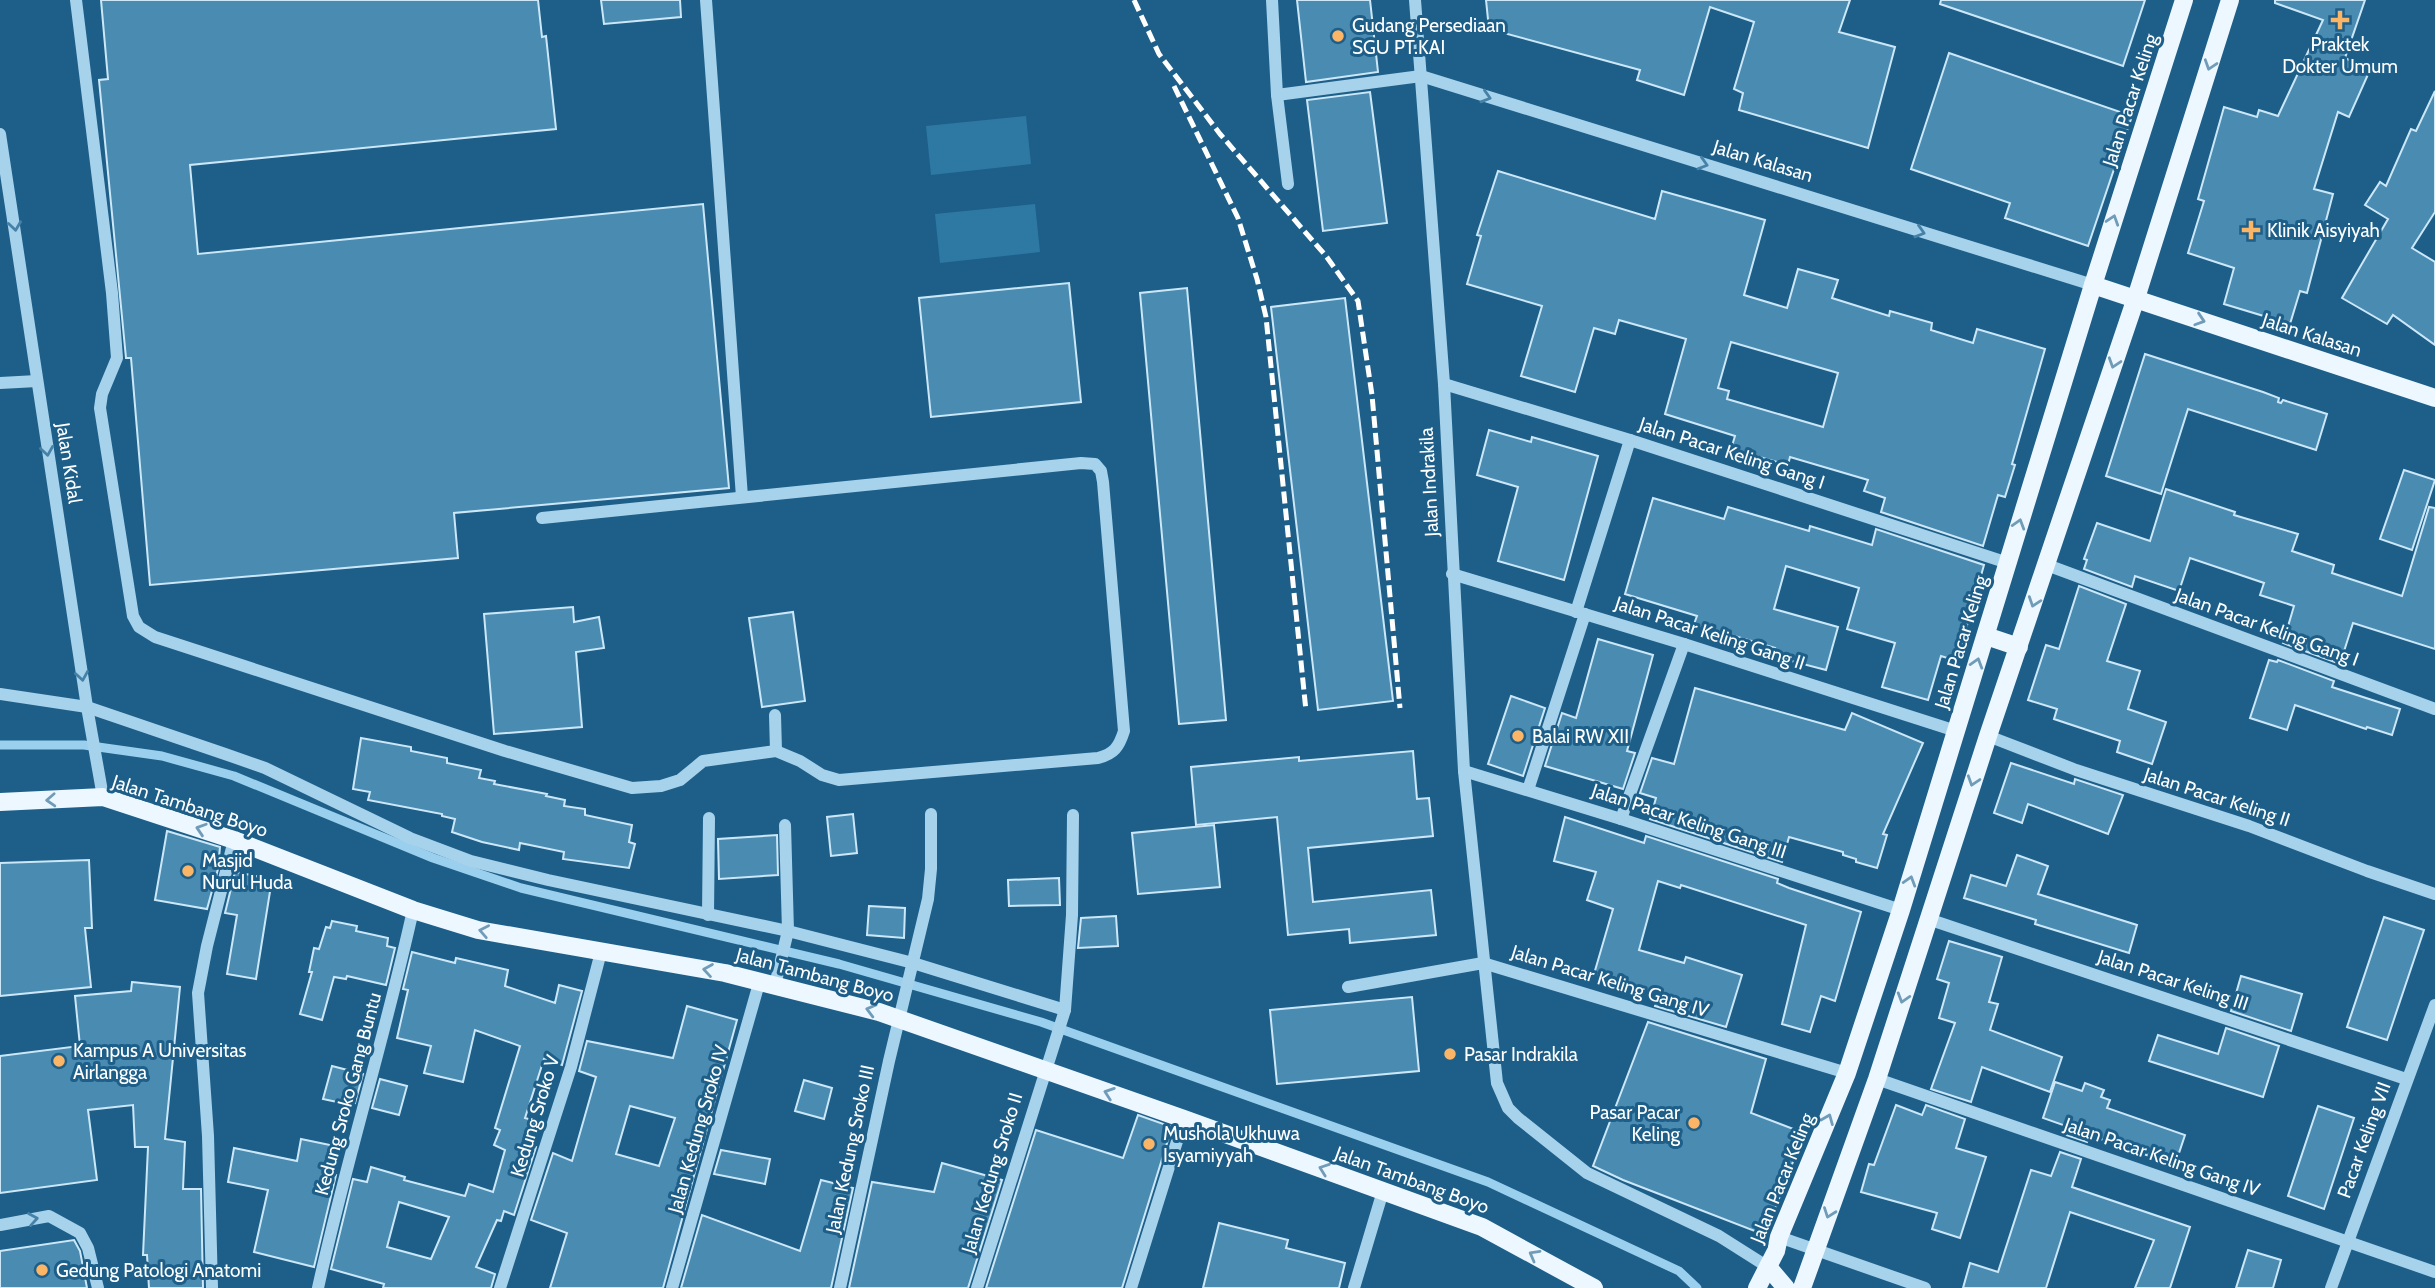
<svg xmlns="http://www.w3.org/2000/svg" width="2435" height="1288" font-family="Cabin,sans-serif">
  <rect width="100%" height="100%" fill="#1d5f89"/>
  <g fill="#2d79a4">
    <path d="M 1026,116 L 1031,164 L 931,175 L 926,126 Z"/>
    <path d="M 1035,204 L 1040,252 L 940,263 L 935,214 Z"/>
  </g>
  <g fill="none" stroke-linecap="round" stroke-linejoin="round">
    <path stroke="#9ad0ed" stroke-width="9" d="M 0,745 L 84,745 L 162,756 L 234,776 L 433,858 L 521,888 L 839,964 L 1041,1022 L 1488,1182 L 1679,1271 L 1697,1288"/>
  </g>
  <g fill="#4a8bb2" stroke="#cce8f8" stroke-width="2" fill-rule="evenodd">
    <path d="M 101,0 L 538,0 L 542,37 L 546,36 L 556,129 L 190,165 L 198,254 L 703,204 L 729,488 L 454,513 L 458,558 L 150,585 L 131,358 L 126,358 L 99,80 L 108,79 Z"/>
    <path d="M 601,0 L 680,0 L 681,17 L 604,24 Z"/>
    <path d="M 1297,0 L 1370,0 L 1378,72 L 1306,82 Z"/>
    <path d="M 1486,0 L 1850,0 L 1839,32 L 1895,47 L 1868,148 L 1739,110 L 1743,93 L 1734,89 L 1754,22 L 1710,7 L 1684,95 L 1637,80 L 1640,70 L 1489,29 Z"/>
    <path d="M 1941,0 L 2145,0 L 2123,66 L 1940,4 Z"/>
    <path d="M 2275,0 L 2365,0 L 2345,58 L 2370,70 L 2349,117 L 2338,112 L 2314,189 L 2333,194 L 2307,293 L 2300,291 L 2290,324 L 2224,304 L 2234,268 L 2188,253 L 2204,201 L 2198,199 L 2224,107 L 2257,117 L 2259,110 L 2278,116 L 2323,20 L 2275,3 Z"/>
    <path d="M 1949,53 L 2132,116 L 2088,246 L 2005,218 L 2010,203 L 1911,169 Z"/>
    <path d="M 2435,91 L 2435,212 L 2412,248 L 2435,262 L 2435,345 L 2393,315 L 2387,324 L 2342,298 L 2388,219 L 2365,205 L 2380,182 L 2386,186 L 2411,129 L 2416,131 Z"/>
    <path d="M 1370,92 L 1387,223 L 1323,231 L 1307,100 Z"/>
    <path d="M 1498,171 L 1655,219 L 1662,191 L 1765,220 L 1744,295 L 1787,308 L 1798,269 L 1838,280 L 1832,298 L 1889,316 L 1890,311 L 1932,323 L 1931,330 L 1973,343 L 1977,329 L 2045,349 L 2012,464 L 2015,465 L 2005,497 L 1998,495 L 1983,546 L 1881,512 L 1885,498 L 1864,491 L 1868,480 L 1790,457 L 1788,465 L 1731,449 L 1735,436 L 1665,414 L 1686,339 L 1619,320 L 1615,334 L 1594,328 L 1575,392 L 1521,376 L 1542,306 L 1467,284 L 1481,236 L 1477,235 ZM 1731,342 L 1838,373 L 1823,427 L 1727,399 L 1729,391 L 1718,388 Z"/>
    <path d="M 1069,283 L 1081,402 L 931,417 L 919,298 Z"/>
    <path d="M 1187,288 L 1226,720 L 1179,724 L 1140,293 Z"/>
    <path d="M 1345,298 L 1393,701 L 1318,710 L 1271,307 Z"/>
    <path d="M 2145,354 L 2263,392 L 2279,398 L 2278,402 L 2281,403 L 2283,400 L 2327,414 L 2316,450 L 2188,409 L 2161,494 L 2106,476 Z"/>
    <path d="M 1489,430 L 1531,442 L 1532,437 L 1598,456 L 1564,580 L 1498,561 L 1518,487 L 1477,475 Z"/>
    <path d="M 2404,470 L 2435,480 L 2412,550 L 2380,539 Z"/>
    <path d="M 2166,489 L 2235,512 L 2234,515 L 2298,534 L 2292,551 L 2334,565 L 2332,573 L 2402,596 L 2429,507 L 2435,508 L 2435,649 L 2353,623 L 2340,664 L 2283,643 L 2294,606 L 2260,595 L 2264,583 L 2190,558 L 2179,591 L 2135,576 L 2132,587 L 2084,569 L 2087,560 L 2084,559 L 2097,523 L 2150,541 Z"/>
    <path d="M 1653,498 L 1724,519 L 1728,507 L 1809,531 L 1810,526 L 1872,545 L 1876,529 L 1984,565 L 1957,661 L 1941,656 L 1928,700 L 1882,687 L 1895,643 L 1847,629 L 1859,588 L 1786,566 L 1774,609 L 1838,627 L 1826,670 L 1772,656 L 1775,648 L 1694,624 L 1697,616 L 1625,594 Z"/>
    <path d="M 2079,586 L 2126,604 L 2107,661 L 2140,671 L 2128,709 L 2166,722 L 2152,764 L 2117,752 L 2120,741 L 2054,719 L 2057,709 L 2028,700 L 2046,645 L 2059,649 Z"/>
    <path d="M 573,607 L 574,622 L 599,617 L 604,648 L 576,652 L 582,727 L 494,734 L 484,614 Z"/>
    <path d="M 793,612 L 805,701 L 762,707 L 749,618 Z"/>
    <path d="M 1598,639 L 1653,655 L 1627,751 L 1635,753 L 1623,789 L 1545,766 L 1562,713 L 1576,718 Z"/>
    <path d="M 2269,660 L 2277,662 L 2278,660 L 2334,681 L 2332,687 L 2400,709 L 2392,735 L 2367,727 L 2366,729 L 2295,705 L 2287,730 L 2250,718 Z"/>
    <path d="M 1695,688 L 1845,730 L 1852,713 L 1923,743 L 1883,834 L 1887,835 L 1877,868 L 1856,862 L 1856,859 L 1843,855 L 1843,852 L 1789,837 L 1782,862 L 1650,819 L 1656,798 L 1640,793 L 1652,758 L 1674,764 Z"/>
    <path d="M 1511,696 L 1545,708 L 1523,776 L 1488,764 Z"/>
    <path d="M 361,738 L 411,747 L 411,751 L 447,758 L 447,763 L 481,770 L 479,778 L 495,781 L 494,784 L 547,794 L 546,796 L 565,800 L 564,806 L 585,809 L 585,815 L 632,825 L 629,842 L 635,844 L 629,868 L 563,859 L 564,852 L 520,843 L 519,850 L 482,842 L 452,832 L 455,819 L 442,816 L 442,814 L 368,800 L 370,792 L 353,789 Z"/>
    <path d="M 1413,751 L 1417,799 L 1429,798 L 1433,836 L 1308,848 L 1313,902 L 1431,890 L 1436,935 L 1350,943 L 1349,929 L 1288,935 L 1277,817 L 1196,825 L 1191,767 L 1299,757 L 1299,761 Z"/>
    <path d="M 2011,763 L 2074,784 L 2075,779 L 2123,795 L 2108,834 L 2028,804 L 2022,823 L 1994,813 Z"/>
    <path d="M 853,814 L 857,853 L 831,856 L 827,817 Z"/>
    <path d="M 1565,817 L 1644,843 L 1646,836 L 1778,879 L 1777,883 L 1789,888 L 1861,912 L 1835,1001 L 1821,996 L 1810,1032 L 1782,1024 L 1806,925 L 1681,885 L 1680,888 L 1658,881 L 1639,950 L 1684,963 L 1686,957 L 1742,975 L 1726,1027 L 1655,1006 L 1659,993 L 1594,974 L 1613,909 L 1587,900 L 1596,872 L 1554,861 Z"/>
    <path d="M 1214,825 L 1220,887 L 1138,894 L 1132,833 Z"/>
    <path d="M 167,831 L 220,847 L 218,869 L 207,909 L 155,900 Z"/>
    <path d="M 777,835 L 778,875 L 719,879 L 718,839 Z"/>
    <path d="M 2017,855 L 2048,866 L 2038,894 L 2137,925 L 2129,953 L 2035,924 L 2036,920 L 1964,898 L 1971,875 L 2006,886 Z"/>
    <path d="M 89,860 L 92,928 L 85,928 L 91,987 L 0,996 L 0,863 Z"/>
    <path d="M 235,872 L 272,879 L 256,979 L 227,974 L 237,915 L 225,913 Z"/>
    <path d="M 1059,878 L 1060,905 L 1009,906 L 1008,880 Z"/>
    <path d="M 869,906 L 905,908 L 904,938 L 867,935 Z"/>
    <path d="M 1116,916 L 1118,946 L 1078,948 L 1081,918 Z"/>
    <path d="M 2384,917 L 2424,930 L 2387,1040 L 2347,1027 Z"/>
    <path d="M 332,921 L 357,926 L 356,931 L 388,938 L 387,946 L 395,948 L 386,985 L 347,976 L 346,979 L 334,977 L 322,1020 L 300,1014 L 312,972 L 309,972 L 314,948 L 319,949 L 326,927 L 330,928 Z"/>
    <path d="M 1949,941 L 2002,957 L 1989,1002 L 1998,1004 L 1990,1030 L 2062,1057 L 2050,1092 L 1982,1067 L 1971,1102 L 1931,1089 L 1955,1023 L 1939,1018 L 1949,983 L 1937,979 Z"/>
    <path d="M 412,952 L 455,963 L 456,958 L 508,970 L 505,986 L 555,1003 L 559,985 L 582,991 L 562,1065 L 544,1059 L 525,1118 L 536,1121 L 528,1144 L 536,1147 L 514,1215 L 504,1211 L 501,1221 L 497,1220 L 476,1267 L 495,1274 L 491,1288 L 383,1288 L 384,1284 L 331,1269 L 353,1179 L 367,1182 L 371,1167 L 405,1177 L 404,1180 L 465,1196 L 469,1184 L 493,1192 L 505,1150 L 494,1145 L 500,1130 L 495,1128 L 520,1046 L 475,1030 L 463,1082 L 424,1073 L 431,1046 L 397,1038 L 408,990 L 403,989 ZM 399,1202 L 449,1217 L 431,1259 L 387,1247 Z"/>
    <path d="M 2241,976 L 2302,994 L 2291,1031 L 2231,1011 Z"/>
    <path d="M 132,982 L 180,987 L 165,1139 L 185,1142 L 183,1189 L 201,1189 L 203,1288 L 149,1288 L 147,1255 L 143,1255 L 148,1147 L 135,1147 L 133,1105 L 88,1110 L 97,1180 L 0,1193 L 0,1056 L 80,1046 L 75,996 L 131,991 Z"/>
    <path d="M 1412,997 L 1419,1071 L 1277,1084 L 1270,1010 Z"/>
    <path d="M 687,1006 L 737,1020 L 663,1288 L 550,1288 L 567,1233 L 531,1220 L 553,1153 L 572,1161 L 596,1077 L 579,1071 L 587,1041 L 673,1058 ZM 630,1106 L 675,1118 L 659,1166 L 616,1154 Z"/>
    <path d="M 1648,1022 L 1766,1059 L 1751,1113 L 1804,1133 L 1765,1235 L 1623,1180 L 1593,1166 Z"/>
    <path d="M 2226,1028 L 2279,1046 L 2263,1097 L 2149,1061 L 2158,1035 L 2218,1054 Z"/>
    <path d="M 332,1066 L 363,1074 L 355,1103 L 351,1102 L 351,1105 L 323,1099 Z"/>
    <path d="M 380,1079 L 407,1086 L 399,1115 L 372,1108 Z"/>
    <path d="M 804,1080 L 832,1088 L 824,1119 L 795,1111 Z"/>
    <path d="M 2055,1082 L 2082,1091 L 2085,1083 L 2104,1090 L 2101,1097 L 2110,1100 L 2107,1108 L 2185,1135 L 2175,1165 L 2089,1135 L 2087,1142 L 2066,1135 L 2069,1127 L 2043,1118 Z"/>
    <path d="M 1896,1105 L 1922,1115 L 1926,1105 L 1965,1119 L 1956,1148 L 1986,1157 L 1960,1238 L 1932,1229 L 1937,1213 L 1861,1192 L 1869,1164 L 1874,1165 Z"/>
    <path d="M 2318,1106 L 2354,1118 L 2324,1209 L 2288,1196 Z"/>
    <path d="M 1138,1115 L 1172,1127 L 1122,1288 L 986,1288 L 1036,1130 L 1123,1158 Z"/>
    <path d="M 301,1139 L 330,1145 L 325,1172 L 336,1175 L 314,1267 L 254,1252 L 268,1190 L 228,1182 L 234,1148 L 297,1161 Z"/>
    <path d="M 721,1150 L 770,1159 L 765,1184 L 714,1174 Z"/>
    <path d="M 2060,1152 L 2081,1159 L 2072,1187 L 2190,1227 L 2170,1288 L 2135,1288 L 2154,1240 L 2070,1212 L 2046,1288 L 1963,1288 L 1970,1263 L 1998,1272 L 2031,1170 L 2051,1176 Z"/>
    <path d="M 942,1163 L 1002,1180 L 968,1288 L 849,1288 L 872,1182 L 934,1192 Z"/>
    <path d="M 821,1180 L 853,1188 L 831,1288 L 681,1288 L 702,1215 L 800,1251 Z"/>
    <path d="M 1219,1223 L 1288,1240 L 1286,1248 L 1345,1263 L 1339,1288 L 1203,1288 Z"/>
    <path d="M 74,1240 L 80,1251 L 87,1288 L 0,1288 L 0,1251 Z"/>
    <path d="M 2248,1250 L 2281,1260 L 2273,1288 L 2236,1288 Z"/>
  </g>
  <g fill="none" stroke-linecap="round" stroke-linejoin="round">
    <g stroke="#a7d2ec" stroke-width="12">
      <path d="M 76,0 L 112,293 L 117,358 L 102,394 L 100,408 L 133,616 L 139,627 L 155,637 L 505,751 L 632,788 L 661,786 L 680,780 L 703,761 L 776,751 L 800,761 L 822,775 L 839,780 L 1098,758 C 1114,754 1119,747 1124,731 L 1103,482 L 1101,471 L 1095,464 L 1081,463 L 542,518"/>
      <path d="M 706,0 L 742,497"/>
      <path d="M 1272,0 L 1277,95 L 1288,184"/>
      <path d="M 1415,0 L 1444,384 L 1464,771 L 1497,1083 L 1508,1108 L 1518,1118 L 1587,1173 L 1719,1236 L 1768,1267"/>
      <path d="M 1277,95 L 1421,76 L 2093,285"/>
      <path d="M 0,134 L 87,707 L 103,797"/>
      <path d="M 0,383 L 37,381"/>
      <path d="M 1444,384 L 1630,440 L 2008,563"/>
      <path d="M 2047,565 L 2435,709"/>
      <path d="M 1452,574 L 1684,644 L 1956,731"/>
      <path d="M 1576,612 L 1630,440"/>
      <path d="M 0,694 L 87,707 L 225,754 L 265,768 L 410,838 L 471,861 L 548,880 L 788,931 L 913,963 L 1065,1010"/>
      <path d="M 775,715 L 776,751"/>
      <path d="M 1988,736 L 2076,770 L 2249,826 L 2367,871 L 2435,894"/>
      <path d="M 1464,771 L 1621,819 L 1901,910"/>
      <path d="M 1528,790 L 1585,614"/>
      <path d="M 1621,819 L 1684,644"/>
      <path d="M 708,915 L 709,818"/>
      <path d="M 1928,919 L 2406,1079"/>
      <path d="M 775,985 L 788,931 L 785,825"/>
      <path d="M 1348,987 L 1483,963 L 1847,1073"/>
      <path d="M 1877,1079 L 2435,1272"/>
      <path d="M 0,1225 L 49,1216 L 80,1233 L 88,1248 L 98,1288"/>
      <path d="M 1779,1237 L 1925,1288"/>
      <path d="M 212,1288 L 208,1136 L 198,993 L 207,946 L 234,840"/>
      <path d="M 318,1288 C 346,1161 385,1037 413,910"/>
      <path d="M 500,1288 L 571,1067 L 601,952"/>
      <path d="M 672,1288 L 760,980"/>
      <path d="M 840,1288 L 889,1061 L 928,899 L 931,869 L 931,814"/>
      <path d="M 977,1288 L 1065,1010 L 1072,915 L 1073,815"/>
      <path d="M 1131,1288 L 1184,1119"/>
      <path d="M 1354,1288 L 1383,1191"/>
      <path d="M 2331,1288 L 2435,1005"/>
    </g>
    <g stroke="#ecf7ff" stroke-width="18">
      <path d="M 2093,285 L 2435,398"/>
      <path d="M 1986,636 L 2019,647"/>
      <path d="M 0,802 L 103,797 L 234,840 L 413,910 L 478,930 L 725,973 L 879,1012 L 1184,1119 L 1482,1227 L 1594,1288"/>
      <path d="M 1768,1267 L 1786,1288"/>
      <path d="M 1757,1288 L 1776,1251 L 1779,1237 L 1847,1073 L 1901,910 L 2093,285 L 2184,0"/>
      <path d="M 1802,1288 L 1877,1079 L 1988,736 L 2136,298 L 2230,0"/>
    </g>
    <g stroke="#fff" stroke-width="5" stroke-dasharray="12 5" stroke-linecap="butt">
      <path d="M 1134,0 L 1159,54 L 1220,134 L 1326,256 L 1358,301 L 1372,395 L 1400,708"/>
      <path d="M 1174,86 L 1238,218 L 1257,279 L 1266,317 L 1306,711"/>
    </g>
  </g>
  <defs><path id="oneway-chevron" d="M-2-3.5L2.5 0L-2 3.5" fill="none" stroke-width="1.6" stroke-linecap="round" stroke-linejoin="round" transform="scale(1.75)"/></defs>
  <g stroke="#709cb8">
    <use href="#oneway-chevron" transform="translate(2210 65) rotate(108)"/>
    <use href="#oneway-chevron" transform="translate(2113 220) rotate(-72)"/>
    <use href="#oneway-chevron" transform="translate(2200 320) rotate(18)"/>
    <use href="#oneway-chevron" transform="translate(2114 363) rotate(108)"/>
    <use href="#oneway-chevron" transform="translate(2019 524) rotate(-73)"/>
    <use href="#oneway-chevron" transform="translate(2034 602) rotate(109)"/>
    <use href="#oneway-chevron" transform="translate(1977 663) rotate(-73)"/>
    <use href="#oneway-chevron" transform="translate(1973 781) rotate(108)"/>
    <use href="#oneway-chevron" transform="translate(51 800) rotate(177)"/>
    <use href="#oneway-chevron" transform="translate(201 829) rotate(-162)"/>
    <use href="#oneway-chevron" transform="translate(1910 881) rotate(-73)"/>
    <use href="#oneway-chevron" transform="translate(484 931) rotate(-169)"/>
    <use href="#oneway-chevron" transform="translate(708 970) rotate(-171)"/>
    <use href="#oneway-chevron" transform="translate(1903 998) rotate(107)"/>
    <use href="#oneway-chevron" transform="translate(871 1010) rotate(-165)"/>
    <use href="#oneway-chevron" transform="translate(1109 1093) rotate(-161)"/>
    <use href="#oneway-chevron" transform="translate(1828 1119) rotate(-68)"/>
    <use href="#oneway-chevron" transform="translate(1324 1169) rotate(-160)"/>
    <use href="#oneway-chevron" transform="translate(1829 1213) rotate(110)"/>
    <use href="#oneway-chevron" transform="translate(1534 1255) rotate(-151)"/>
  </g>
  <g stroke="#4682a7">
    <use href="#oneway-chevron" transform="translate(1486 97) rotate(17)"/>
    <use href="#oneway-chevron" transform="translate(1703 164) rotate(17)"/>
    <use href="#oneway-chevron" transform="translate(15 226) rotate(82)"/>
    <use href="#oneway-chevron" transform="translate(1920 232) rotate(17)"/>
    <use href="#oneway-chevron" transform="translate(47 451) rotate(81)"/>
    <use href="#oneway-chevron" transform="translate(82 676) rotate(81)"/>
    <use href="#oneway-chevron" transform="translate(33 1219) rotate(-10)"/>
  </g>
  <g fill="#fbb566" stroke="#1d5f89" stroke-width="2.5">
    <path d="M2336.5 9.5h7v7h7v7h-7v7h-7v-7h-7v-7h7z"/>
    <circle cx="1338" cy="36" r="7"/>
    <path d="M2247.5 219.5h7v7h7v7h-7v7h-7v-7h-7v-7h7z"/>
    <circle cx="1518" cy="736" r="7"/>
    <circle cx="188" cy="871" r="7"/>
    <circle cx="1450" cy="1054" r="7"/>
    <circle cx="59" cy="1061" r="7"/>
    <circle cx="1694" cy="1123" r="7"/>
    <circle cx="1149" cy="1144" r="7"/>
    <circle cx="42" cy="1270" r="7"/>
  </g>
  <g text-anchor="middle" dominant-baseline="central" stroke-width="6" stroke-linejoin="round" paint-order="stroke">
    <g font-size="19" fill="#fff" stroke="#1d5f89" text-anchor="start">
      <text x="1352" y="25">Gudang Persediaan<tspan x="1352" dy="22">SGU PT.KAI</tspan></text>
      <text x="2340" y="44" text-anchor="middle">Praktek<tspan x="2340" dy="22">Dokter Umum</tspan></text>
      <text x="2267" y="230">Klinik Aisyiyah</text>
      <text x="1532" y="736">Balai RW XII</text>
      <text x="202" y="860">Masjid<tspan x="202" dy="22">Nurul Huda</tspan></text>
      <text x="73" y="1050">Kampus A Universitas<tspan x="73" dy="22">Airlangga</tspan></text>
      <text x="1464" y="1054">Pasar Indrakila</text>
      <text x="1680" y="1112" text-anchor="end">Pasar Pacar<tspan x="1680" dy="22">Keling</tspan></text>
      <text x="1163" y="1133">Mushola Ukhuwa<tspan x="1163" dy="22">Isyamiyyah</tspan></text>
      <text x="56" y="1270">Gedung Patologi Anatomi</text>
    </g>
    <g font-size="19" fill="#fff" stroke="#1d5f89">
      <text transform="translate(2130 100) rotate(-72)">Jalan Pacar Keling</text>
      <text transform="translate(1763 161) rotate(17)">Jalan Kalasan</text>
      <text transform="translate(2312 335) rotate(18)">Jalan Kalasan</text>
      <text transform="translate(1732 453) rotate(18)">Jalan Pacar Keling Gang I</text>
      <text transform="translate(69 463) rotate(81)">Jalan Kidal</text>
      <text transform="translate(1429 482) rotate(-93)">Jalan Indrakila</text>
      <text transform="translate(2267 627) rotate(20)">Jalan Pacar Keling Gang I</text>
      <text transform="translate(1710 633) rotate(18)">Jalan Pacar Keling Gang II</text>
      <text transform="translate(1961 642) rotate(-73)">Jalan Pacar Keling</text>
      <text transform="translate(2217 797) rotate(18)">Jalan Pacar Keling II</text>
      <text transform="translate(190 806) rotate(18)">Jalan Tambang Boyo</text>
      <text transform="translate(1689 821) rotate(18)">Jalan Pacar Keling Gang III</text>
      <text transform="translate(815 975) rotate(15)">Jalan Tambang Boyo</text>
      <text transform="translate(2173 980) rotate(18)">Jalan Pacar Keling III</text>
      <text transform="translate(1610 981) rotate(17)">Jalan Pacar Keling Gang IV</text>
      <text transform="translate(348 1094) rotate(-75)">Kedung Sroko Gang Buntu</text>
      <text transform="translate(535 1116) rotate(-73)">Kedung Sroko V</text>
      <text transform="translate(698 1129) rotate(-74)">Jalan Kedung Sroko IV</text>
      <text transform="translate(2364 1140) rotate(-70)">Pacar Keling VII</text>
      <text transform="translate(850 1149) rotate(-78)">Jalan Kedung Sroko III</text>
      <text transform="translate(2162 1157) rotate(19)">Jalan Pacar Keling Gang IV</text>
      <text transform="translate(992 1173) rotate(-73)">Jalan Kedung Sroko II</text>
      <text transform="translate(1782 1178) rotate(-68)">Jalan Pacar Keling</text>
      <text transform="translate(1412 1180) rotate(20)">Jalan Tambang Boyo</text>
    </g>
  </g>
</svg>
